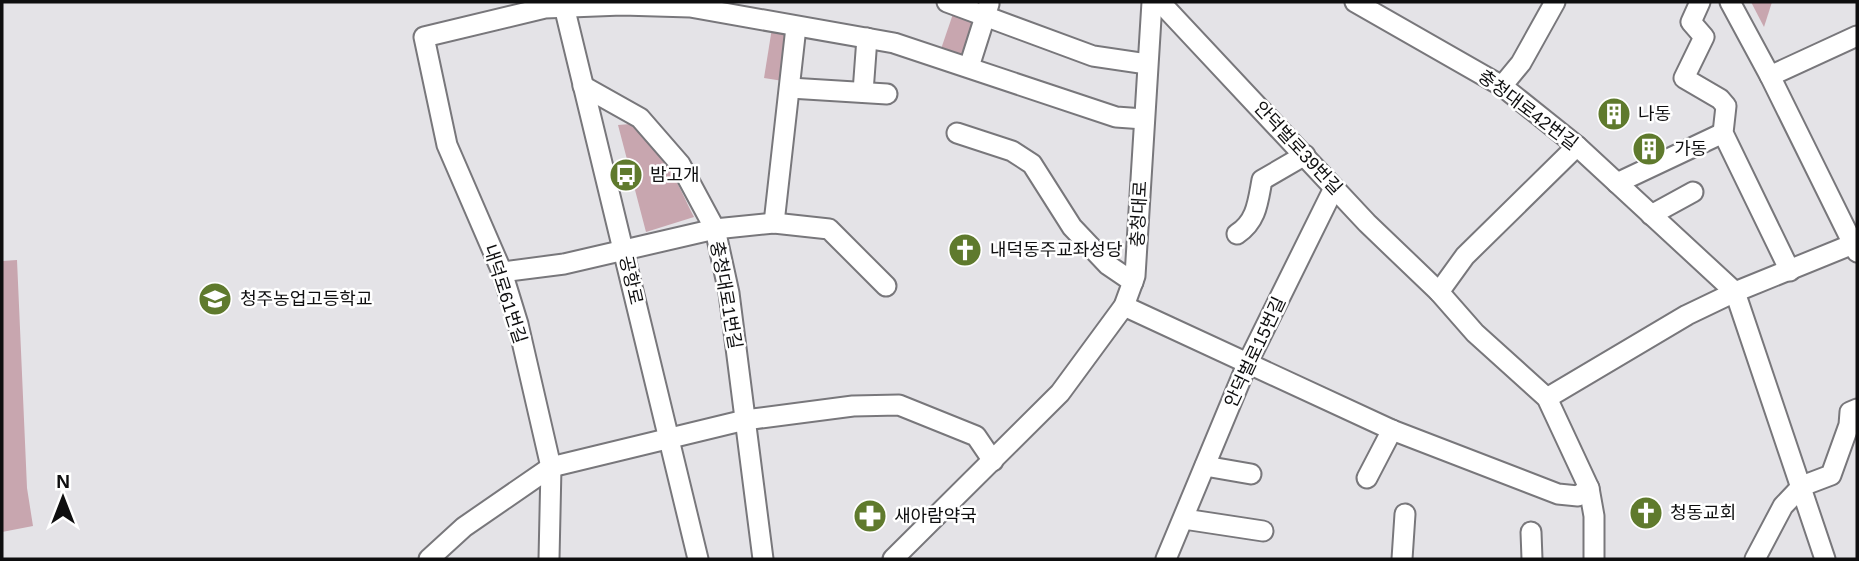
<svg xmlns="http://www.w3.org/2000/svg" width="1859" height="561" font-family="Helvetica,'Noto Sans KR',sans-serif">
  <rect width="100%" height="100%" fill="#e4e3e7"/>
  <g fill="#c8a6af">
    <path d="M 1751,2 L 1772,2 L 1764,27 Z"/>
    <path d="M 955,8 L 981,15 L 966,57 L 941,49 Z"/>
    <path d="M 772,28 L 791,31 L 783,81 L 764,78 Z"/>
    <path d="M 630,124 C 662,144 678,185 694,217 L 646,232 L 618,125 Z"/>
    <path d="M 17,260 L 27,488 L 33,526 L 2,532 L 2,261 Z"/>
  </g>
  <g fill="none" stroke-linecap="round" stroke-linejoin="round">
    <defs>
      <g id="minor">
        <path d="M 563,2 L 698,559"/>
        <path d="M 947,2 L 1093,56 L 1147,64"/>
        <path d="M 1160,2 L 1367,223 L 1439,292 L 1475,333 L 1547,398 L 1589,488 L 1594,516 L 1594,559"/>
        <path d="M 1355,2 L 1502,86 L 1577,146 L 1735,292 L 1825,559"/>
        <path d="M 1700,2 L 1691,22 L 1704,37 L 1684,78 L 1720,99 L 1726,106 L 1723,133 L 1790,271"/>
        <path d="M 1730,2 L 1770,76 L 1857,252"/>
        <path d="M 969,67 L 989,4"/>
        <path d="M 1770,76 L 1857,36"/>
        <path d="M 583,86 L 640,118 L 680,164 L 715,229 L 729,293 L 763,559"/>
        <path d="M 1502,86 L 1521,63 L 1555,2"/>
        <path d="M 790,88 L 887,94"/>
        <path d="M 863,92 L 867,38"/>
        <path d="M 957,133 L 1012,151 L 1032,164 L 1072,227 L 1108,265 L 1133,282"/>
        <path d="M 1617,183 L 1723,133"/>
        <path d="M 1651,215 L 1693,192"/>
        <path d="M 774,223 L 796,27"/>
        <path d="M 1237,234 C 1257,221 1258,201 1262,180 L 1305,155"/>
        <path d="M 502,272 L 564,264 L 715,229 L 774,223 L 829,229 L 886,286"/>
        <path d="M 1439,292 L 1465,256 L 1577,146"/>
        <path d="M 1124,306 L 1392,430 L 1558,494 L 1578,496 L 1589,488"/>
        <path d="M 1547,398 L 1687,315 L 1735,292 L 1853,244"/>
        <path d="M 1205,466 L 1251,474"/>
        <path d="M 1367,478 L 1392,430"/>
        <path d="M 1184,519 L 1263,531"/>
        <path d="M 1531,532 L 1532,559"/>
        <path d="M 429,559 L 464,527 L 551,467 L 745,420 L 853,406 L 899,405 L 976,436 L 993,461"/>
        <path d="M 549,559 L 551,467 L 518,324 L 502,272 L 447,145 L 424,37 L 545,8 L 622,5 L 690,7 L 894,43 L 1116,117 L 1144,119"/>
        <path d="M 893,559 L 1060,393 L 1124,306 L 1135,276 L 1152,2"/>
        <path d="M 1166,559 L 1248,362 L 1334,188"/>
        <path d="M 1402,559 L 1405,514"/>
        <path d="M 1755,559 L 1783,506 L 1802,486 L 1831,475 L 1849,425 L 1850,412 L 1857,409"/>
      </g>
    </defs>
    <use href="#minor" stroke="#78777b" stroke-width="23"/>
    <use href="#minor" stroke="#fff" stroke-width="19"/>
  </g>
  <defs>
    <symbol id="building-disc" viewBox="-11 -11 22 22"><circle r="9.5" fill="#5f7a2d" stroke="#fff"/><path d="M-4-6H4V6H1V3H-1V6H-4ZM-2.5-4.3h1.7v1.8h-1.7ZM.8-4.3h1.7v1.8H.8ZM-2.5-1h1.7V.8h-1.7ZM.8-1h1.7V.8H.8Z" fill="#fff"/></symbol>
    <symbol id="bus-disc" viewBox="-11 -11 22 22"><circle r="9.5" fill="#5f7a2d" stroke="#fff"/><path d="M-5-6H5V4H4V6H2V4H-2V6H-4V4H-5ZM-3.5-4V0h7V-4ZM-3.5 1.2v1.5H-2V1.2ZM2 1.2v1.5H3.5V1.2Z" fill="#fff"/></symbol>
    <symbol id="church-disc" viewBox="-11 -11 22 22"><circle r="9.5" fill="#5f7a2d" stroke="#fff"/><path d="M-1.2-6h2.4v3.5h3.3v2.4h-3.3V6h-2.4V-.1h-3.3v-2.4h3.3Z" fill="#fff"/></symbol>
    <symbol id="school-disc" viewBox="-11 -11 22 22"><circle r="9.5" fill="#5f7a2d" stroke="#fff"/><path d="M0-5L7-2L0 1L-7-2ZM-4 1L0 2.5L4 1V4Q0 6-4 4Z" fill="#fff"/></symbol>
    <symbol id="pharmacy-disc" viewBox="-11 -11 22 22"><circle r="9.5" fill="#5f7a2d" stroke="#fff"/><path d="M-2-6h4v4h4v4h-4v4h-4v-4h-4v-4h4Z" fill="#fff"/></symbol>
  </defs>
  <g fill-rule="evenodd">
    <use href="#building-disc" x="1595" y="95" width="38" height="38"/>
    <use href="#building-disc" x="1630" y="130" width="38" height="38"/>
    <use href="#bus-disc" x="607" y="156" width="38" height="38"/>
    <use href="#church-disc" x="946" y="231" width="38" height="38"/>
    <use href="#school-disc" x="196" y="280" width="38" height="38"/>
    <use href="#church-disc" x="1627" y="494" width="38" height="38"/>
    <use href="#pharmacy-disc" x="851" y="497" width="38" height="38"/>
  </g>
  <g text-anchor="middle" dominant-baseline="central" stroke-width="5" stroke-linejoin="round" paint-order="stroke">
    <g font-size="18" fill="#0e0e0f" stroke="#fff">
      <text transform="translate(1528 110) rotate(37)">충청대로42번길</text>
      <text transform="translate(1298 148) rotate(47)">안덕벌로39번길</text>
      <text transform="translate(1139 214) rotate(-87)">충청대로</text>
      <text transform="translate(631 280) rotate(77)">공항로</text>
      <text transform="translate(505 294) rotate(72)">내덕로61번길</text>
      <text transform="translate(726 295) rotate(80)">충청대로1번길</text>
      <text transform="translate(1255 352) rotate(-65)">안덕벌로15번길</text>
    </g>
    <g font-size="18" fill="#0e0e0f" stroke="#fff" text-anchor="start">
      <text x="1638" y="114">나동</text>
      <text x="1674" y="149">가동</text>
      <text x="650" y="175">밤고개</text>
      <text x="990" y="250">내덕동주교좌성당</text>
      <text x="240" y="299">청주농업고등학교</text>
      <text x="1670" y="513">청동교회</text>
      <text x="894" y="516">새아람약국</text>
    </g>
  </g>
  <rect width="1859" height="561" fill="none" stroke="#0e0e0f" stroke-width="7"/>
  <g transform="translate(63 498)" stroke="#ffffff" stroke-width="5" paint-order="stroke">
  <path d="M0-5L12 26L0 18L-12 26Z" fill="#0e0e0f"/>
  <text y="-10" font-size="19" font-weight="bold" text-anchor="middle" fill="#0e0e0f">N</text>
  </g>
</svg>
